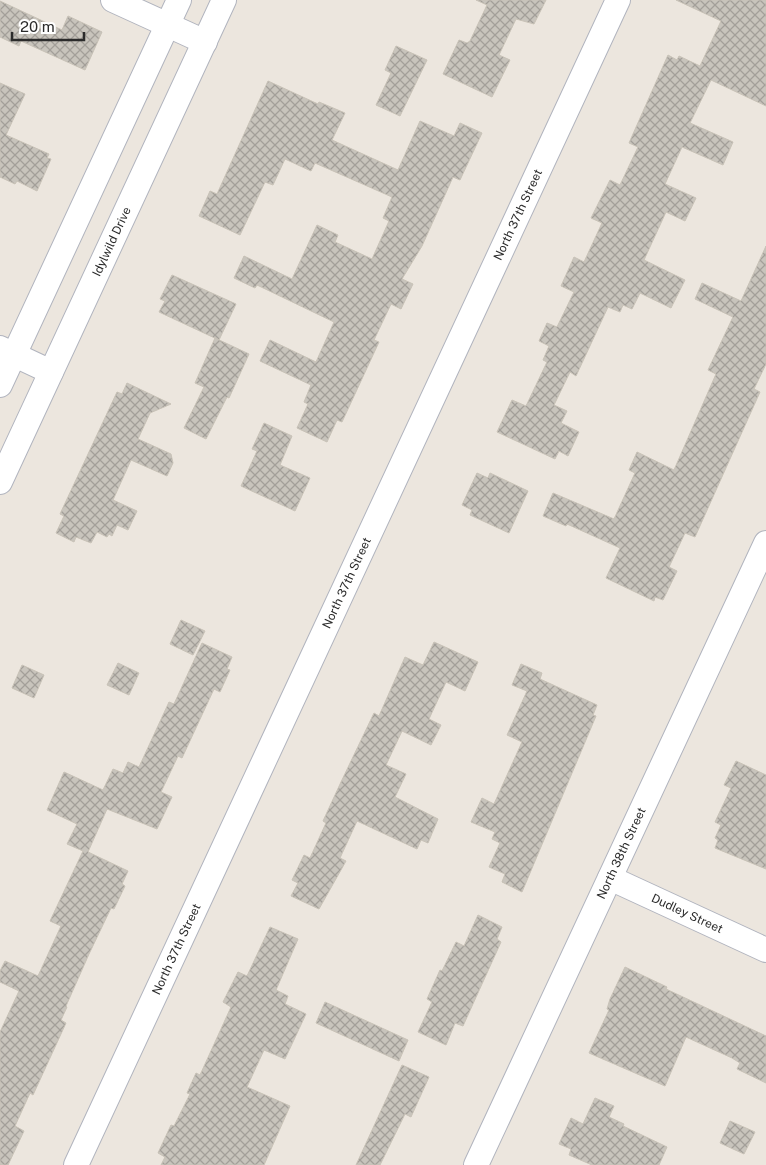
<svg xmlns="http://www.w3.org/2000/svg" width="766" height="1165" font-family="'Public Sans',sans-serif">
  <defs>
    <pattern id="building-cross-hatch" width="8" height="8" patternUnits="userSpaceOnUse" patternTransform="scale(1.25)"><rect width="8" height="8" fill="#c8c4bc"/><path d="M0 0l8 8M0 8l8-8" fill="none" stroke="#a39f99"/></pattern>
  </defs>
  <rect width="100%" height="100%" fill="#ece6de"/>
  <g fill="url(#building-cross-hatch)" stroke="#c8c2b7">
    <path d="M 476,0 L 546,0 L 534,24 L 516,19 L 499,55 L 510,60 L 492,97 L 443,74 L 459,40 L 467,43 L 470,41 L 487,5 Z"/>
    <path d="M 676,0 L 766,0 L 766,106 L 711,80 L 690,123 L 733,142 L 723,165 L 682,147 L 665,184 L 696,198 L 685,221 L 666,212 L 644,260 L 685,280 L 671,308 L 640,293 L 632,309 L 623,305 L 620,312 L 608,307 L 576,376 L 570,372 L 554,405 L 567,411 L 561,423 L 579,432 L 568,456 L 559,451 L 555,459 L 497,432 L 512,400 L 526,406 L 547,362 L 543,360 L 549,346 L 539,341 L 547,323 L 557,327 L 574,292 L 561,286 L 574,257 L 584,262 L 602,223 L 591,218 L 610,180 L 620,185 L 638,147 L 629,143 L 668,55 L 677,60 L 679,56 L 700,66 L 721,21 Z"/>
    <path d="M 0,1 L 62,30 L 68,16 L 102,32 L 85,70 L 21,41 L 19,46 L 0,37 Z"/>
    <path d="M 396,46 L 427,60 L 400,116 L 376,105 L 391,73 L 385,70 Z"/>
    <path d="M 268,81 L 318,104 L 319,102 L 345,113 L 332,140 L 398,170 L 420,121 L 454,136 L 460,123 L 482,133 L 460,180 L 453,177 L 422,246 L 402,279 L 413,284 L 401,309 L 391,304 L 374,340 L 379,342 L 342,422 L 337,420 L 327,442 L 297,428 L 308,404 L 304,402 L 311,385 L 260,361 L 270,340 L 316,362 L 334,322 L 257,285 L 255,288 L 234,278 L 244,256 L 292,279 L 317,225 L 338,235 L 335,242 L 372,259 L 389,221 L 383,218 L 392,197 L 315,163 L 311,171 L 285,159 L 273,185 L 265,182 L 240,235 L 199,216 L 210,191 L 217,194 Z"/>
    <path d="M 0,83 L 25,94 L 6,135 L 49,154 L 47,158 L 51,159 L 37,191 L 17,181 L 15,184 L 0,177 Z"/>
    <path d="M 766,246 L 766,364 L 754,389 L 760,392 L 695,537 L 685,533 L 669,567 L 677,571 L 663,600 L 655,597 L 654,601 L 606,578 L 620,548 L 567,524 L 566,526 L 543,516 L 553,493 L 614,519 L 635,473 L 629,470 L 637,452 L 674,470 L 716,374 L 708,370 L 733,317 L 695,299 L 702,283 L 741,301 Z"/>
    <path d="M 172,275 L 236,304 L 219,340 L 159,312 L 165,301 L 160,299 Z"/>
    <path d="M 215,338 L 249,354 L 229,398 L 227,397 L 206,439 L 184,428 L 204,387 L 195,383 Z"/>
    <path d="M 127,383 L 171,404 L 150,413 L 138,439 L 171,454 L 173,463 L 167,476 L 131,460 L 113,500 L 137,511 L 128,530 L 117,525 L 112,536 L 109,534 L 107,537 L 97,532 L 91,543 L 76,537 L 74,542 L 56,533 L 64,516 L 60,514 L 117,392 L 122,394 Z"/>
    <path d="M 264,423 L 292,436 L 280,465 L 310,478 L 295,511 L 241,486 L 257,451 L 252,449 Z"/>
    <path d="M 477,473 L 488,478 L 490,473 L 528,491 L 509,533 L 470,515 L 472,510 L 462,505 Z"/>
    <path d="M 181,620 L 205,631 L 193,655 L 170,644 Z"/>
    <path d="M 434,642 L 478,662 L 465,691 L 446,682 L 429,719 L 441,725 L 431,745 L 402,731 L 386,765 L 406,774 L 395,797 L 438,819 L 428,843 L 421,840 L 417,849 L 357,821 L 340,858 L 346,861 L 319,909 L 291,896 L 298,883 L 292,880 L 304,855 L 310,858 L 326,823 L 323,821 L 341,782 L 374,713 L 379,716 L 405,657 L 423,665 Z"/>
    <path d="M 202,643 L 232,657 L 227,669 L 230,670 L 220,692 L 214,689 L 182,758 L 178,756 L 161,792 L 172,797 L 157,829 L 107,809 L 88,852 L 128,871 L 122,884 L 125,886 L 114,909 L 111,908 L 89,954 L 66,1006 L 67,1007 L 61,1020 L 66,1023 L 33,1095 L 30,1093 L 15,1126 L 24,1131 L 8,1165 L 0,1165 L 0,1032 L 19,991 L 0,982 L 0,971 L 5,961 L 38,976 L 61,926 L 50,921 L 83,851 L 67,844 L 77,824 L 47,810 L 64,772 L 103,790 L 113,769 L 123,773 L 128,762 L 139,767 L 169,702 L 174,704 Z"/>
    <path d="M 118,663 L 139,673 L 129,695 L 107,685 Z"/>
    <path d="M 521,664 L 542,673 L 540,679 L 597,705 L 593,715 L 596,716 L 522,892 L 502,882 L 505,874 L 489,867 L 500,843 L 492,839 L 495,832 L 471,822 L 482,798 L 494,804 L 522,742 L 507,735 L 527,691 L 512,685 Z"/>
    <path d="M 22,665 L 44,675 L 34,698 L 12,688 Z"/>
    <path d="M 736,761 L 766,775 L 766,869 L 715,848 L 718,840 L 715,838 L 721,825 L 715,822 L 731,788 L 724,785 Z"/>
    <path d="M 478,915 L 502,927 L 497,939 L 501,942 L 463,1026 L 455,1023 L 446,1045 L 418,1032 L 432,1002 L 427,999 L 440,970 L 442,971 L 456,942 L 464,946 Z"/>
    <path d="M 270,927 L 298,939 L 276,990 L 288,996 L 285,1004 L 306,1014 L 285,1059 L 264,1050 L 247,1087 L 290,1106 L 264,1165 L 161,1165 L 165,1157 L 158,1153 L 171,1125 L 174,1126 L 190,1094 L 187,1093 L 196,1073 L 200,1075 L 231,1007 L 223,1002 L 238,972 L 247,976 Z"/>
    <path d="M 625,967 L 667,987 L 666,989 L 766,1036 L 766,1083 L 737,1069 L 740,1063 L 732,1058 L 686,1037 L 665,1086 L 589,1053 L 609,1010 L 607,1009 L 610,999 Z"/>
    <path d="M 325,1002 L 408,1040 L 399,1061 L 316,1023 Z"/>
    <path d="M 402,1065 L 429,1077 L 411,1117 L 405,1114 L 380,1165 L 356,1165 Z"/>
    <path d="M 595,1098 L 614,1106 L 609,1117 L 624,1124 L 623,1126 L 667,1147 L 659,1165 L 592,1165 L 569,1155 L 571,1149 L 559,1144 L 571,1118 L 583,1124 Z"/>
    <path d="M 730,1121 L 755,1132 L 744,1154 L 720,1143 Z"/>
  </g>
  <g fill="none" stroke-linecap="round" stroke-linejoin="round">
    <defs>
      <g id="street">
        <path d="M 113,0 L 205,42"/>
        <path d="M 0,348 L 51,372"/>
        <path d="M 0,385 L 179,0"/>
        <path id="s1" d="M 0,482 L 224,0"/>
        <path id="s2" d="M 610,878 L 766,950"/>
        <path id="s3" d="M 76,1165 L 618,0"/>
        <path id="s4" d="M 476,1165 L 766,543"/>
      </g>
    </defs>
    <use href="#street" stroke="#b1b4be" stroke-width="26"/>
    <use href="#street" stroke="#fff" stroke-width="24"/>
  </g>
  <g text-anchor="middle" dominant-baseline="central" stroke-width="4.5" stroke-linejoin="round" paint-order="stroke">
    <g font-size="12" fill="#2b2b2b" stroke="#fff">
      <text stroke="none"><textPath href="#s3" startOffset="1048">North 37th Street</textPath></text>
      <text stroke="none"><textPath href="#s1" startOffset="265">Idylwild Drive</textPath></text>
      <text stroke="none"><textPath href="#s3" startOffset="642">North 37th Street</textPath></text>
      <text stroke="none"><textPath href="#s4" startOffset="344">North 38th Street</textPath></text>
      <text stroke="none"><textPath href="#s2" startOffset="85">Dudley Street</textPath></text>
      <text stroke="none"><textPath href="#s3" startOffset="238">North 37th Street</textPath></text>
    </g>
  </g>
  <path d="M12 32v8h72v-8" fill="none" stroke="#2b2b2b" stroke-width="2.5"/>
  <text x="20" y="32" font-size="15" fill="#2b2b2b" stroke="#ffffff" stroke-width="4" paint-order="stroke">20 m</text>
</svg>
